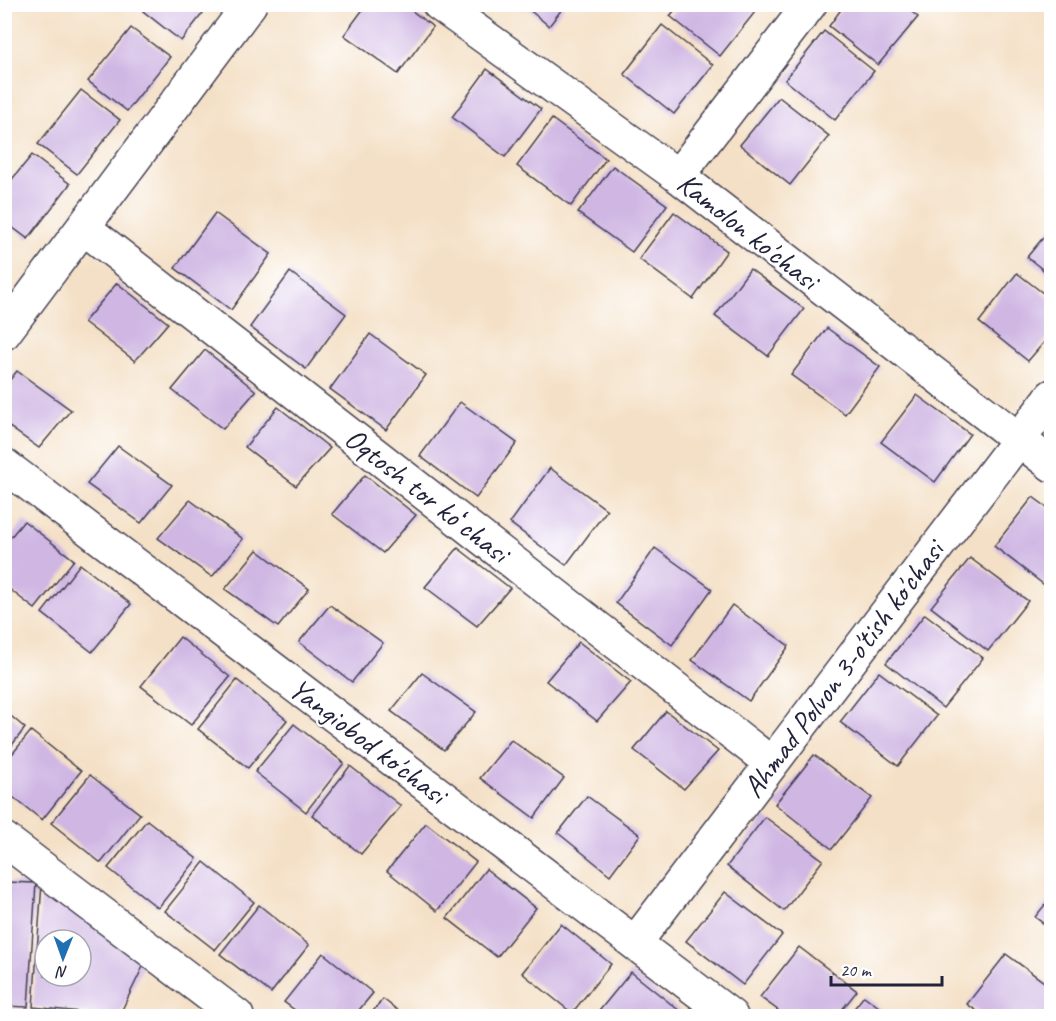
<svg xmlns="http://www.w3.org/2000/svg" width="1056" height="1021" font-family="Caveat,sans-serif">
  <rect width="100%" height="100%" fill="#fff"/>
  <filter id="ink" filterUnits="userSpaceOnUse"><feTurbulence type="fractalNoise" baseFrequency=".0167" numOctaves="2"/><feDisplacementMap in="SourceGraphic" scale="12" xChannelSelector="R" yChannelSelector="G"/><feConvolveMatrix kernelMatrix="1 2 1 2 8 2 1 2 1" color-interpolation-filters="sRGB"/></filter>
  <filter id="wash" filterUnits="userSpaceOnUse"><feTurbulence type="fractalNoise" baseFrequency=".008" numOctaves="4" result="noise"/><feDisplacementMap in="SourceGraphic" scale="24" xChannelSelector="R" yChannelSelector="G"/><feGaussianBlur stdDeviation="1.35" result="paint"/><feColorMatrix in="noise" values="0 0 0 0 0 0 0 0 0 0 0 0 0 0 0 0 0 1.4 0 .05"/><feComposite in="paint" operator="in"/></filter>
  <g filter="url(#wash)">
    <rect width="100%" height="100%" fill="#f4e0c6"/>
    <g id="blocks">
      <g fill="#cfb6e3" fill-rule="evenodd">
        <path d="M 148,4 L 210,4 L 181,41 L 143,11 Z"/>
        <path d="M 367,4 L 403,4 L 433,27 L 398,74 L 344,35 Z"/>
        <path d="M 522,4 L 566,4 L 549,26 Z"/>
        <path d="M 845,4 L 902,4 L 918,17 L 878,65 L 829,26 Z"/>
        <path d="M 679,5 L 756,5 L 759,7 L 720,56 L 670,16 Z"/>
        <path d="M 662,25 L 713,65 L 674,114 L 624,74 Z"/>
        <path d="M 131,28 L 170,57 L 127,111 L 88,81 Z"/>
        <path d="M 824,31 L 874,71 L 835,120 L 785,80 Z"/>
        <path d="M 487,69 L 541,109 L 505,157 L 452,117 Z"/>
        <path d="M 81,90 L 120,120 L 77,174 L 38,144 Z"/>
        <path d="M 779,97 L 829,136 L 790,185 L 740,145 Z"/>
        <path d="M 552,119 L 606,159 L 571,206 L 517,166 Z"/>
        <path d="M 32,155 L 70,184 L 28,239 L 4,221 L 4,189 Z"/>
        <path d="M 613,166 L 667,205 L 632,252 L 578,213 Z"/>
        <path d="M 674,212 L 727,251 L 693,299 L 639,259 Z"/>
        <path d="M 215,213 L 271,254 L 231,310 L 175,268 Z"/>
        <path d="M 1052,227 L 1052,277 L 1027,257 Z"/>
        <path d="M 750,269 L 804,309 L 768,356 L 715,316 Z"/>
        <path d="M 290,272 L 346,314 L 306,369 L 250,327 Z"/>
        <path d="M 1017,273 L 1052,300 L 1052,333 L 1028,361 L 979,322 Z"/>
        <path d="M 117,283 L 168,323 L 135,361 L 84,322 Z"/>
        <path d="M 827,328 L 880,367 L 845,414 L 791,375 Z"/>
        <path d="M 370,334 L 426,375 L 386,430 L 330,389 Z"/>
        <path d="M 205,350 L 256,391 L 223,429 L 172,390 Z"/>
        <path d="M 17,371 L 71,410 L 39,448 L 4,423 L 4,387 Z"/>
        <path d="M 917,395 L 970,434 L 935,482 L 881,442 Z"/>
        <path d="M 460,402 L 517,443 L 476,498 L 420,456 Z"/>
        <path d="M 278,407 L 330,448 L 296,486 L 245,447 Z"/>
        <path d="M 118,446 L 172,485 L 141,523 L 87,484 Z"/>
        <path d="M 550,468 L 607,510 L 566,565 L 510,523 Z"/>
        <path d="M 365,475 L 416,515 L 383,553 L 332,514 Z"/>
        <path d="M 1033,497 L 1052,511 L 1052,591 L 994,546 Z"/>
        <path d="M 190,500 L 243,539 L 212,577 L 158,538 Z"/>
        <path d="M 24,521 L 74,560 L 35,609 L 4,585 L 4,545 Z"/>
        <path d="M 458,548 L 510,588 L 477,626 L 425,587 Z"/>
        <path d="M 655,548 L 712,589 L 672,645 L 616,603 Z"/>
        <path d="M 257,550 L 309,589 L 278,627 L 225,589 Z"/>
        <path d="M 970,558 L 1028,601 L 988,651 L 931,607 Z"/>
        <path d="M 80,564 L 131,604 L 92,652 L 42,613 Z"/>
        <path d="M 330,605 L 383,643 L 352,682 L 299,642 Z"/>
        <path d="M 732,605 L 789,646 L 749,701 L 692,660 Z"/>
        <path d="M 925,614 L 983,658 L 943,708 L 886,663 Z"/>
        <path d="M 180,637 L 230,677 L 191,725 L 141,686 Z"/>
        <path d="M 579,642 L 631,682 L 597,721 L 546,681 Z"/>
        <path d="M 879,672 L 937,716 L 898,766 L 840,722 Z"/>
        <path d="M 422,673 L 476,712 L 444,750 L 391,711 Z"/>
        <path d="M 237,680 L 287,720 L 248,768 L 198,729 Z"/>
        <path d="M 5,711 L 25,728 L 5,754 Z"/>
        <path d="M 666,711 L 718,751 L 684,789 L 634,750 Z"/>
        <path d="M 294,724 L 344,763 L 306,812 L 255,772 Z"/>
        <path d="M 31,731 L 81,771 L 42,820 L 4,790 L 4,764 Z"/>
        <path d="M 511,740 L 564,778 L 534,818 L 480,778 Z"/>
        <path d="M 814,755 L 872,798 L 832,849 L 775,804 Z"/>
        <path d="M 350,766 L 401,806 L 361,854 L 312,815 Z"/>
        <path d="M 90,775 L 140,814 L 101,863 L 51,823 Z"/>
        <path d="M 587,796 L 640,835 L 610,875 L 558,833 Z"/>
        <path d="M 765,817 L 823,860 L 784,911 L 727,866 Z"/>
        <path d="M 147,820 L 197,859 L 158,908 L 108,868 Z"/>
        <path d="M 426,823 L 476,862 L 437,911 L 387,871 Z"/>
        <path d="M 204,862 L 254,902 L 215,950 L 165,911 Z"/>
        <path d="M 486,869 L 536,908 L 497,957 L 447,918 Z"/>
        <path d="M 4,882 L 36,883 L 28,1007 L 4,1006 Z"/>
        <path d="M 42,883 L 150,952 L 119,1016 L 33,1007 ZM 45,940 L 81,940 L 81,976 L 45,976 Z"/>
        <path d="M 725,892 L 782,935 L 743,985 L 686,941 Z"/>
        <path d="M 1052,896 L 1052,930 L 1035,917 Z"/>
        <path d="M 259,905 L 309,945 L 271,993 L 220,954 Z"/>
        <path d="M 561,924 L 611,964 L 572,1013 L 522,973 Z"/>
        <path d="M 799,947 L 857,991 L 837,1016 L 786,1016 L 760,997 Z"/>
        <path d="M 323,953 L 373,993 L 354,1016 L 303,1016 L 284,1002 Z"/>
        <path d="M 1006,954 L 1052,988 L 1052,1013 L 1049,1016 L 984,1016 L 967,1004 Z"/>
        <path d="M 631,972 L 681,1012 L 677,1016 L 595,1016 Z"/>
        <path d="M 864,996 L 891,1016 L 848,1016 Z"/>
        <path d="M 383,999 L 405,1016 L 369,1016 Z"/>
      </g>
    </g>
  </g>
  <g filter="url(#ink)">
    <use href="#blocks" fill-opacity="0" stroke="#423e50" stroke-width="1.5"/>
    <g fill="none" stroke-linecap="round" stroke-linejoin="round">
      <defs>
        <g id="minor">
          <path d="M 439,4 L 678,176 L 1052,465"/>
          <path d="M 678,176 L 810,4"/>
          <path d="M 84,228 L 771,763"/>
          <path d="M 4,333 L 250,4"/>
          <path d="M 4,839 L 237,1016"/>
          <path d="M 635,943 L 1052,396"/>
        </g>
        <path id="tertiary" d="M 4,465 L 731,1016"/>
      </defs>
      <use href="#minor" stroke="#423e50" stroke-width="36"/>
      <use href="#tertiary" stroke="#423e50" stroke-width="36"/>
      <use href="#minor" stroke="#fff" stroke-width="33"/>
      <use href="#tertiary" stroke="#fff" stroke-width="33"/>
    </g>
  </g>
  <g text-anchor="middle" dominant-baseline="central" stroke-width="4.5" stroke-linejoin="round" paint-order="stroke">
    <g font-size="30" fill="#22223b" stroke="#fff">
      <text transform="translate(748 231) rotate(38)">Kamolon ko'chasi</text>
      <text transform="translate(427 495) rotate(38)">Oqtosh tor koʻchasi</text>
      <text transform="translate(843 669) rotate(-53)">Ahmad Polvon 3-o'tish ko'chasi</text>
      <text transform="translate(368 741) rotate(37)">Yangiobod ko'chasi</text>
    </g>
  </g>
  <rect width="1056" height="1021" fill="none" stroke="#fff" stroke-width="24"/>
  <g transform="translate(63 958) rotate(181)"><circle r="28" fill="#ffffff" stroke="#a7a7b1" stroke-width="1.5"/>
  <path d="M0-4.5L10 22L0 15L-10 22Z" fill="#1f6fb2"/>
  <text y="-9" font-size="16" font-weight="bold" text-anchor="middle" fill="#22223b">N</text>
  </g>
  <path d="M831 976v9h111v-9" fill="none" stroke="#22223b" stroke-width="3"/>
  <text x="840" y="976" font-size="18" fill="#22223b" stroke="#ffffff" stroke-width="4.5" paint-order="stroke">20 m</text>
</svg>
